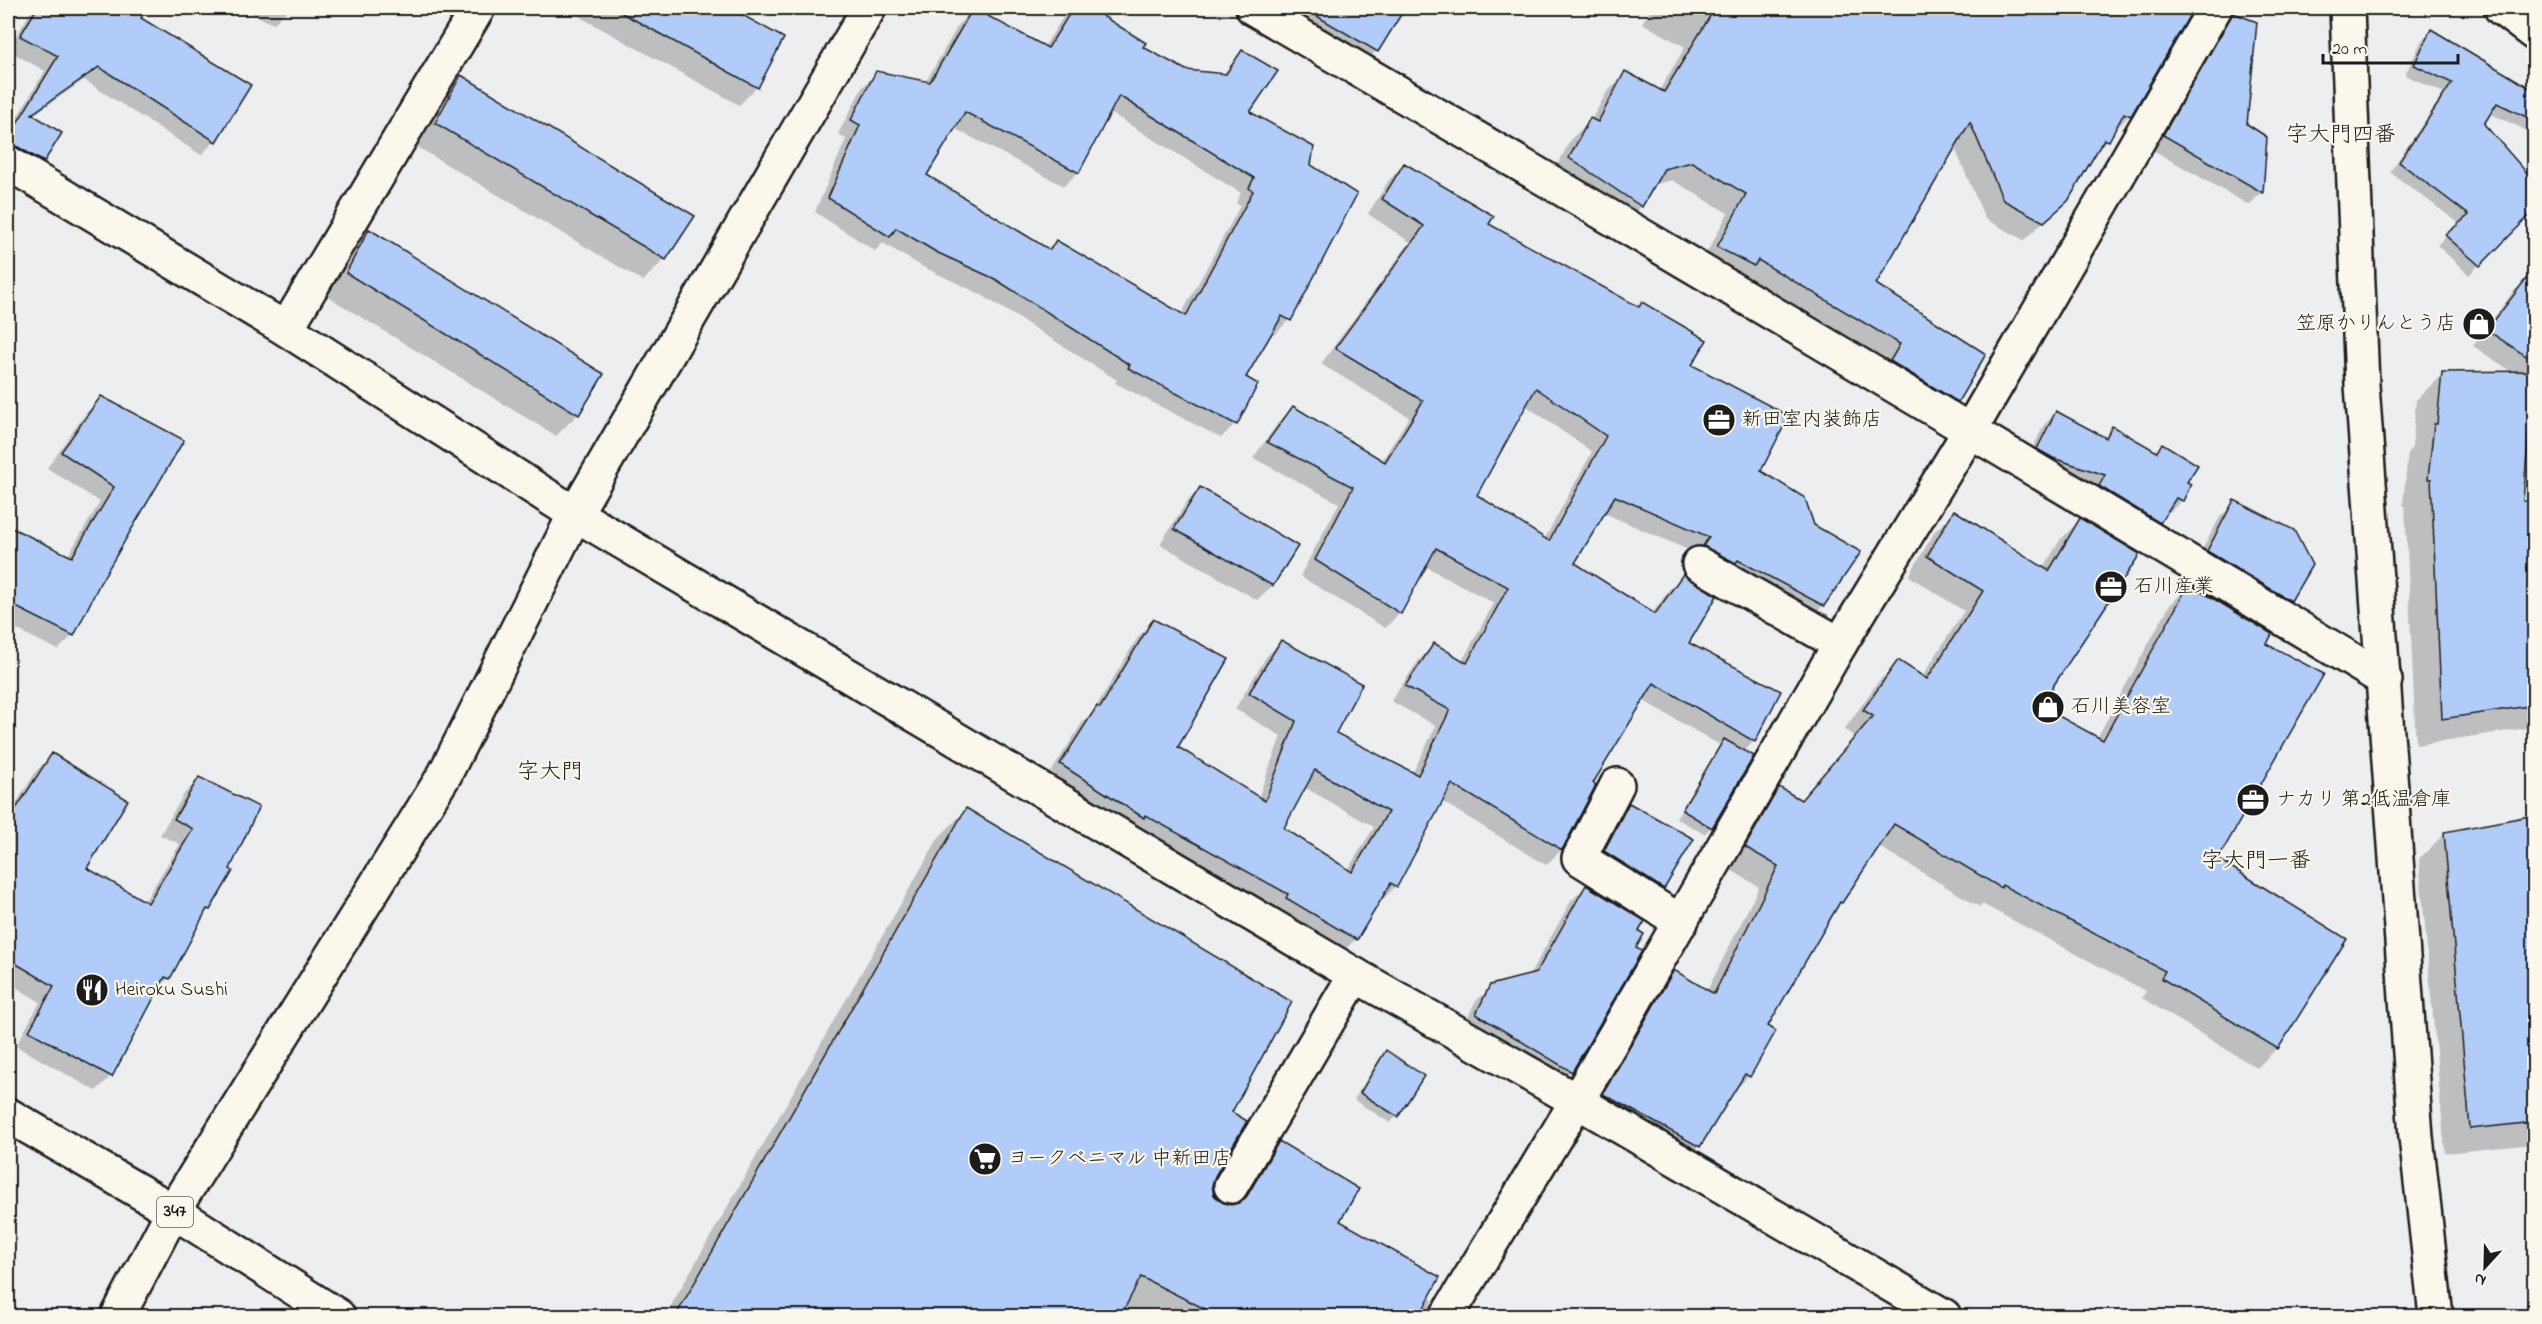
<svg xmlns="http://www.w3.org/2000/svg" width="2542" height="1324" font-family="'Indie Flower','Klee One',sans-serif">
  <rect width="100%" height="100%" fill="#eceeef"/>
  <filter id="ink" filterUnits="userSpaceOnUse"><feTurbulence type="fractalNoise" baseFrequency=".0167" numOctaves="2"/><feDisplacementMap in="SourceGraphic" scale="12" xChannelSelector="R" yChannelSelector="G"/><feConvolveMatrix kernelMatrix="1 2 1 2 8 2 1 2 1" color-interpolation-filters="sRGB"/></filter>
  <g filter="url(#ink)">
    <g fill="#0003" fill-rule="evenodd">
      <path d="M 33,8 L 127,8 L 142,14 L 139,19 L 249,86 L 215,141 L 201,155 L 84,80 L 32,116 L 60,134 L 42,161 L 28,175 L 8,163 L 8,132 L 45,71 L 8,50 Z"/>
      <path d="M 241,8 L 290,8 L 273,24 Z"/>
      <path d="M 564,8 L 727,8 L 782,39 L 757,87 L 739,105 Z"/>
      <path d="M 1073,8 L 1087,8 L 1144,44 L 1141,48 L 1186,71 L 1222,75 L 1242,52 L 1248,112 L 1289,320 L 1275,334 L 1270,332 L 1244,377 L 1235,424 L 1221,438 L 1115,383 L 1117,380 L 980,294 L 921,266 L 883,243 L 875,251 L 815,212 L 846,139 L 838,134 L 862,88 L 876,73 L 925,83 L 959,24 L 973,9 L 1044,47 L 1064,16 ZM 1109,112 L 1241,193 L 1236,203 L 1240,206 L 1181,315 L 1056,241 L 1048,250 L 925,175 L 954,128 L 1064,186 L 1078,172 Z"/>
      <path d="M 1297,8 L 1403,8 L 1376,51 L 1363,65 L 1290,21 Z"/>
      <path d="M 1652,8 L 1768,8 L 1784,17 L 1789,8 L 1993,8 L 2003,13 L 2006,8 L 2216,8 L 2205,10 L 2191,9 L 2129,115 L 2094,154 L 2067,200 L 2024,240 L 1985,219 L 1954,146 L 1874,285 L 1957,401 L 1938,420 L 1699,267 L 1728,213 L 1672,180 L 1653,185 L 1641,206 L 1622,225 L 1551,177 L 1571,139 L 1591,120 L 1607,92 L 1626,73 L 1659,91 L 1685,47 L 1642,23 Z"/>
      <path d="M 2233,14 L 2245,125 L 2262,192 L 2249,205 L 2151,149 L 2220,28 Z"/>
      <path d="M 2431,31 L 2534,93 L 2534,127 L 2530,132 L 2489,113 L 2482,124 L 2534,208 L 2469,275 L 2437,245 L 2460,224 L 2390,172 L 2444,93 L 2405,75 L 2422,40 Z"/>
      <path d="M 461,77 L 665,259 L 643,281 L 414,145 L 440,99 Z"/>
      <path d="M 1404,165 L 1487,225 L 1638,308 L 1642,304 L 1690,366 L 1759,471 L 1823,605 L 1808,621 L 1695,553 L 1604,513 L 1573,563 L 1652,614 L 1668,591 L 1683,576 L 1686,644 L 1754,741 L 1743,752 L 1711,827 L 1704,834 L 1676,818 L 1720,745 L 1642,700 L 1591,784 L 1594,785 L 1561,850 L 1546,865 L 1441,801 L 1396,886 L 1381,901 L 1379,900 L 1356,939 L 1340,954 L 1046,780 L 1082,723 L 1093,712 L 1138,637 L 1154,621 L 1176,748 L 1258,798 L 1281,736 L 1235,709 L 1266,657 L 1281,641 L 1333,734 L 1412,774 L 1436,726 L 1391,701 L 1419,660 L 1435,644 L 1462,661 L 1494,603 L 1425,566 L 1400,613 L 1385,628 L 1300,576 L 1339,503 L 1253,458 L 1278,423 L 1293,408 L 1381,462 L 1409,417 L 1321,364 L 1410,242 L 1368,214 L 1389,180 ZM 1525,405 L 1592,452 L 1544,540 L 1475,496 ZM 1304,787 L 1374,827 L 1347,871 L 1282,829 Z"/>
      <path d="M 369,231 L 578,414 L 556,436 L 325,295 L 347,253 Z"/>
      <path d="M 2528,278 L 2534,282 L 2534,387 L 2532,385 L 2521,502 L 2534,504 L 2534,727 L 2416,745 L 2405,505 L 2403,505 L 2408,452 L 2412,448 L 2416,400 L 2443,374 L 2514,373 L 2473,346 L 2513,292 Z"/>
      <path d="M 101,398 L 182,441 L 98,583 L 73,635 L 58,650 L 8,625 L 8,528 L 67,557 L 100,502 L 47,468 L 86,413 Z"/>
      <path d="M 2056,413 L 2103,438 L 2113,428 L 2154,452 L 2162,444 L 2185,482 L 2182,500 L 2170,512 L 2166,511 L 2147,534 L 2026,462 L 2044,425 Z"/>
      <path d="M 1200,488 L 1296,547 L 1272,586 L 1257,600 L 1160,544 L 1186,503 Z"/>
      <path d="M 2235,502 L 2311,565 L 2290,601 L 2275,615 L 2193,566 L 2220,517 Z"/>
      <path d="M 1955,512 L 2043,569 L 2060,540 L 2080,520 L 2038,706 L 2097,738 L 2169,606 L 2189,586 L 2264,644 L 2216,860 L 2277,1048 L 2257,1068 L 2142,998 L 2146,991 L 1982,904 L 1980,907 L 1878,846 L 1841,902 L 1833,911 L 1766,1026 L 1749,1076 L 1730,1095 L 1698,1146 L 1678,1166 L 1584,1115 L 1654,992 L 1674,972 L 1707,991 L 1759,887 L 1726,867 L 1760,809 L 1780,789 L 1800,801 L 1855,736 L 1844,730 L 1878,682 L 1898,662 L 1922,677 L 1964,611 L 1909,576 L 1935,531 Z"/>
      <path d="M 52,755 L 85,869 L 144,902 L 180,844 L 160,835 L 184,794 L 199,779 L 228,870 L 231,871 L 208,910 L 200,918 L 169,978 L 156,991 L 111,1076 L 96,1091 L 16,1046 L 40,1002 L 8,982 L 8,816 L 37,770 Z"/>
      <path d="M 1629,805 L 1692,839 L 1663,888 L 1648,903 L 1590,867 L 1614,819 Z"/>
      <path d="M 966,810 L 1230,1112 L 1211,1186 L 1214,1197 L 1220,1203 L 1231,1206 L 1253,1169 L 1280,1143 L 1338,1221 L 1433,1300 L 1427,1316 L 665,1316 L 939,837 Z"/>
      <path d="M 2534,817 L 2534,1144 L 2445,1153 L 2419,859 L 2444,834 Z"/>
      <path d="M 1586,886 L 1571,1071 L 1556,1085 L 1462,1030 L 1475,1002 L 1491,987 L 1529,976 L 1571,901 Z"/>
      <path d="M 1386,1052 L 1397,1116 L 1390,1123 L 1354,1100 L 1379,1059 Z"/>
    </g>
    <g fill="#b2ccf9" stroke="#1c1c1c" stroke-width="1.5" fill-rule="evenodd">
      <path d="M 37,8 L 147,8 L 141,18 L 251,85 L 216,142 L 99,67 L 32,114 L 62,133 L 44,162 L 18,147 L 8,144 L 8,138 L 58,56 L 20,36 Z"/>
      <path d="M 613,8 L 730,8 L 784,38 L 758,88 Z"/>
      <path d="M 973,8 L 1048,48 L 1073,8 L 1090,8 L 1146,43 L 1143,47 L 1186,70 L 1226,74 L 1242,50 L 1278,71 L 1250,112 L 1314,147 L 1311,165 L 1357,194 L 1291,321 L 1282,316 L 1246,377 L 1258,384 L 1237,425 L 1128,368 L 1130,365 L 995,279 L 936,252 L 896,228 L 890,237 L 828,198 L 860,125 L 851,120 L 876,71 L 930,82 ZM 1119,96 L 1254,178 L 1249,188 L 1253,191 L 1186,316 L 1056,240 L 1050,250 L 927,175 L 965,112 L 1079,173 Z"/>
      <path d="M 1303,8 L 1405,8 L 1378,52 Z"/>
      <path d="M 1715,8 L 2194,8 L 2131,116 L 2124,113 L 2109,141 L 2104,139 L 2068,201 L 2044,222 L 2003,200 L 1970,122 L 1876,284 L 1986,354 L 1958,402 L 1890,361 L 1900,344 L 1758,260 L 1754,266 L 1717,247 L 1746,194 L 1692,162 L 1664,169 L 1642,207 L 1569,158 L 1590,118 L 1598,122 L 1625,71 L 1664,92 Z"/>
      <path d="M 2233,13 L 2257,22 L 2247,124 L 2267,137 L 2263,193 L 2163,135 Z"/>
      <path d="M 2431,29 L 2535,91 L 2535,121 L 2497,103 L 2484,124 L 2535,182 L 2535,210 L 2480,266 L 2445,235 L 2469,215 L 2399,162 L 2452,83 L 2414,65 Z"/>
      <path d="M 461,75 L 695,216 L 666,260 L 435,123 Z"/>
      <path d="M 1404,163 L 1494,216 L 1489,224 L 1639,307 L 1642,302 L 1707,340 L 1692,365 L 1789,416 L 1761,471 L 1805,498 L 1814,525 L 1861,552 L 1824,606 L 1738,560 L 1736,563 L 1703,546 L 1709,537 L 1615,496 L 1575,563 L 1655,614 L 1683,574 L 1717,596 L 1689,643 L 1781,691 L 1755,742 L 1654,683 L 1593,783 L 1596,785 L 1562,850 L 1452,784 L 1397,887 L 1391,883 L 1357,940 L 1286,898 L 1288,894 L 1145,815 L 1144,818 L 1060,764 L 1097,706 L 1100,708 L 1153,619 L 1229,659 L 1178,747 L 1265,801 L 1296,721 L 1249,693 L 1281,640 L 1362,684 L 1336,733 L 1418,775 L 1450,710 L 1405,686 L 1434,643 L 1467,663 L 1508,587 L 1436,548 L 1401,614 L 1315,560 L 1353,487 L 1267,442 L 1293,406 L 1385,462 L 1423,401 L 1335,348 L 1424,226 L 1382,199 ZM 1536,388 L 1606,436 L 1549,541 L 1477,495 ZM 1315,770 L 1388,812 L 1352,872 L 1284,828 Z"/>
      <path d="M 369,229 L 604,374 L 579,415 L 346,273 Z"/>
      <path d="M 2535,267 L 2535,362 L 2487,330 Z"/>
      <path d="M 2534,371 L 2523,501 L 2535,502 L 2535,705 L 2442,719 L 2431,479 L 2428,479 L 2434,424 L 2437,424 L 2442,372 Z"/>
      <path d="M 101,396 L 184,440 L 100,583 L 74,636 L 8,603 L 8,526 L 72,557 L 114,487 L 61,452 Z"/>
      <path d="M 2056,411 L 2106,438 L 2112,426 L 2157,452 L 2162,443 L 2198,465 L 2187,482 L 2191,484 L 2183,501 L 2176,498 L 2160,523 L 2099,486 L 2105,475 L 2053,458 L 2037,449 Z"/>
      <path d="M 1200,487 L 1298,546 L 1273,586 L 1174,529 Z"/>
      <path d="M 2234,500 L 2294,530 L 2312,565 L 2291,601 L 2207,551 Z"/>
      <path d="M 1954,510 L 2049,571 L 2080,518 L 2140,554 L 2040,706 L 2103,740 L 2189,584 L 2272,634 L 2267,644 L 2324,674 L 2218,859 L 2347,939 L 2278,1049 L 2161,978 L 2165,971 L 2002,885 L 2001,888 L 1894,824 L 1842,903 L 1840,902 L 1768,1026 L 1776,1031 L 1750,1077 L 1745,1074 L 1700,1147 L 1603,1094 L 1674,970 L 1714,994 L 1778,866 L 1745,847 L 1779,787 L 1801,800 L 1873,716 L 1863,710 L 1898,660 L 1927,679 L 1983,591 L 1927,556 Z"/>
      <path d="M 1724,739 L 1754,756 L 1712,828 L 1682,810 Z"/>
      <path d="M 52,753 L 128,800 L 87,868 L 148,903 L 193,829 L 174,819 L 199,777 L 259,807 L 230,869 L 233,871 L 210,910 L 207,909 L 170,979 L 165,977 L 112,1077 L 29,1031 L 54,986 L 8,959 L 8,821 Z"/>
      <path d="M 1629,803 L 1694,839 L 1664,889 L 1604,851 Z"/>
      <path d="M 966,808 L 1292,1002 L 1232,1112 L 1247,1121 L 1215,1176 L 1212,1185 L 1214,1195 L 1222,1202 L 1231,1205 L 1241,1202 L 1247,1196 L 1279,1141 L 1359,1189 L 1340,1221 L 1440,1277 L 1419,1317 L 1221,1317 L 1141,1277 L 1120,1317 L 675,1317 Z"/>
      <path d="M 2535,815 L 2535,1122 L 2470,1129 L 2444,832 Z"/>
      <path d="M 1586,885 L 1645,921 L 1639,931 L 1644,934 L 1636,948 L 1642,951 L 1572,1072 L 1476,1014 L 1490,985 L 1536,973 Z"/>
      <path d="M 1386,1050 L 1424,1076 L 1398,1117 L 1360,1093 Z"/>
    </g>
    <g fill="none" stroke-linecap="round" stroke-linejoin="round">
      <defs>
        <g id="minor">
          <path d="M 1253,8 C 1632,228 2009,453 2385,680"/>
          <path d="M 8,163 L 286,329 L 575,514 L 1355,975 L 1577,1101 L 1944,1316"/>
          <path d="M 286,329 L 478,8"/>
          <path d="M 1699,564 L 1840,644"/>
          <path d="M 1617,785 L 1579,858 L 1681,922"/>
          <path d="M 1231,1186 L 1355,975"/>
          <path d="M 173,1211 L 445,774 L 575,514 L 869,8"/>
          <path d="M 1447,1316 L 1577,1101 L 1840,644 L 1971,429 L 2215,8"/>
        </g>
        <g id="tertiary">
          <path d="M 2347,8 L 2362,385 L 2416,1137 L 2436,1316"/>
          <path d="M 2501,8 L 2534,33"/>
          <path d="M 118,1316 L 173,1211"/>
        </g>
        <path id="trunk" d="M 8,1115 L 173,1211 L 338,1316"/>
      </defs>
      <use href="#minor" stroke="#1c1c1c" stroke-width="38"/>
      <use href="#tertiary" stroke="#1c1c1c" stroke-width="38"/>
      <use href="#trunk" stroke="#1c1c1c" stroke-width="38"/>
      <use href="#minor" stroke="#fbf7ec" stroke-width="33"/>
      <use href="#tertiary" stroke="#fbf7ec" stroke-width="33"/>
      <use href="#trunk" stroke="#fbf7ec" stroke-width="33"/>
    </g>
  </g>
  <defs>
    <symbol id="shop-disc" viewBox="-11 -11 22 22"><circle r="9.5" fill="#1c1c1c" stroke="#fbf7ec"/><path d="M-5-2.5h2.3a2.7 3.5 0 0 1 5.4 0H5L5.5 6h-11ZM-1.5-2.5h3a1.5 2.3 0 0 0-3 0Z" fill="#fff"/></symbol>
    <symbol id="office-disc" viewBox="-11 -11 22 22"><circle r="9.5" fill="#1c1c1c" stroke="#fbf7ec"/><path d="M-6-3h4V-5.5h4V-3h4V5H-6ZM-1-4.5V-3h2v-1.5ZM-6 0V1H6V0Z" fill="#fff"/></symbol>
    <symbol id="restaurant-disc" viewBox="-11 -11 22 22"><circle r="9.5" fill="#1c1c1c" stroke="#fbf7ec"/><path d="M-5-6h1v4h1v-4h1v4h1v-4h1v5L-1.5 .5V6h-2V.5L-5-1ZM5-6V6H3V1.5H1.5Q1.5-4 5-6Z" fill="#fff"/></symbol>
    <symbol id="supermarket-disc" viewBox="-11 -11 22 22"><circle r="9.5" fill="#1c1c1c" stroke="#fbf7ec"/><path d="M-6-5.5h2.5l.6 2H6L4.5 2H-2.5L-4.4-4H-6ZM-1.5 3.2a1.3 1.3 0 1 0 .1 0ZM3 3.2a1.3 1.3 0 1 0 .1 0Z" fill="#fff"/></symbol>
  </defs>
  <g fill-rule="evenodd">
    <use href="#shop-disc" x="2460" y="305" width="38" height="38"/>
    <use href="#office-disc" x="1700" y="401" width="38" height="38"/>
    <use href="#office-disc" x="2092" y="568" width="38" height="38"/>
    <use href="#shop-disc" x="2029" y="688" width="38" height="38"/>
    <use href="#office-disc" x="2234" y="781" width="38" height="38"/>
    <use href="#restaurant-disc" x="73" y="971" width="38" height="38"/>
    <use href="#supermarket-disc" x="966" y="1140" width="38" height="38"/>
  </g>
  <g text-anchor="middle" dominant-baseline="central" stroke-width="4.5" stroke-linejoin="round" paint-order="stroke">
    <rect fill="#fbf7ec" stroke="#5f5e5a" stroke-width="1.5" x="157" y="1197" width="36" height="30" rx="4.5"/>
    <g font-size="18" font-weight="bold" fill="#1c1c1c">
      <text x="175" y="1212">347</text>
    </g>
    <g font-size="20" fill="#1c1c1c" stroke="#fbf7ec" text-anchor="start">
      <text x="2456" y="324" text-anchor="end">笠原かりんとう店</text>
      <text x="1742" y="420">新田室内装飾店</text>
      <text x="2134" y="587">石川産業</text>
      <text x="2071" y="707">石川美容室</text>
      <text x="2276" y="800">ナカリ 第2低温倉庫</text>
      <text x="115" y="990">Heiroku Sushi</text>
      <text x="1008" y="1159">ヨークベニマル 中新田店</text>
    </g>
    <g font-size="22" fill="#1c1c1c" stroke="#fbf7ec">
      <text x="2341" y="136">字大門四番</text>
      <text x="550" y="773">字大門</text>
      <text x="2256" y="862">字大門一番</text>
    </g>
  </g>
  <rect width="2542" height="1324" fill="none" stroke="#fbf7ec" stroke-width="30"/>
  <rect x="15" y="15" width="2512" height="1294" fill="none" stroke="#1c1c1c" stroke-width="2" filter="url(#ink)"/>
  <g transform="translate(2485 1267) rotate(202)" stroke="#fbf7ec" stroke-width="4.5" paint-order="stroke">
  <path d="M0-4.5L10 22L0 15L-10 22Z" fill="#1c1c1c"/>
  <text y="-9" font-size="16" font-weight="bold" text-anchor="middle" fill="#1c1c1c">N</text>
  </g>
  <path d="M2323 54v9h135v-9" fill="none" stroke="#1c1c1c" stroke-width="3"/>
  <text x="2332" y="54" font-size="18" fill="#1c1c1c" stroke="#fbf7ec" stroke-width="4.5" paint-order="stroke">20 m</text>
</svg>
